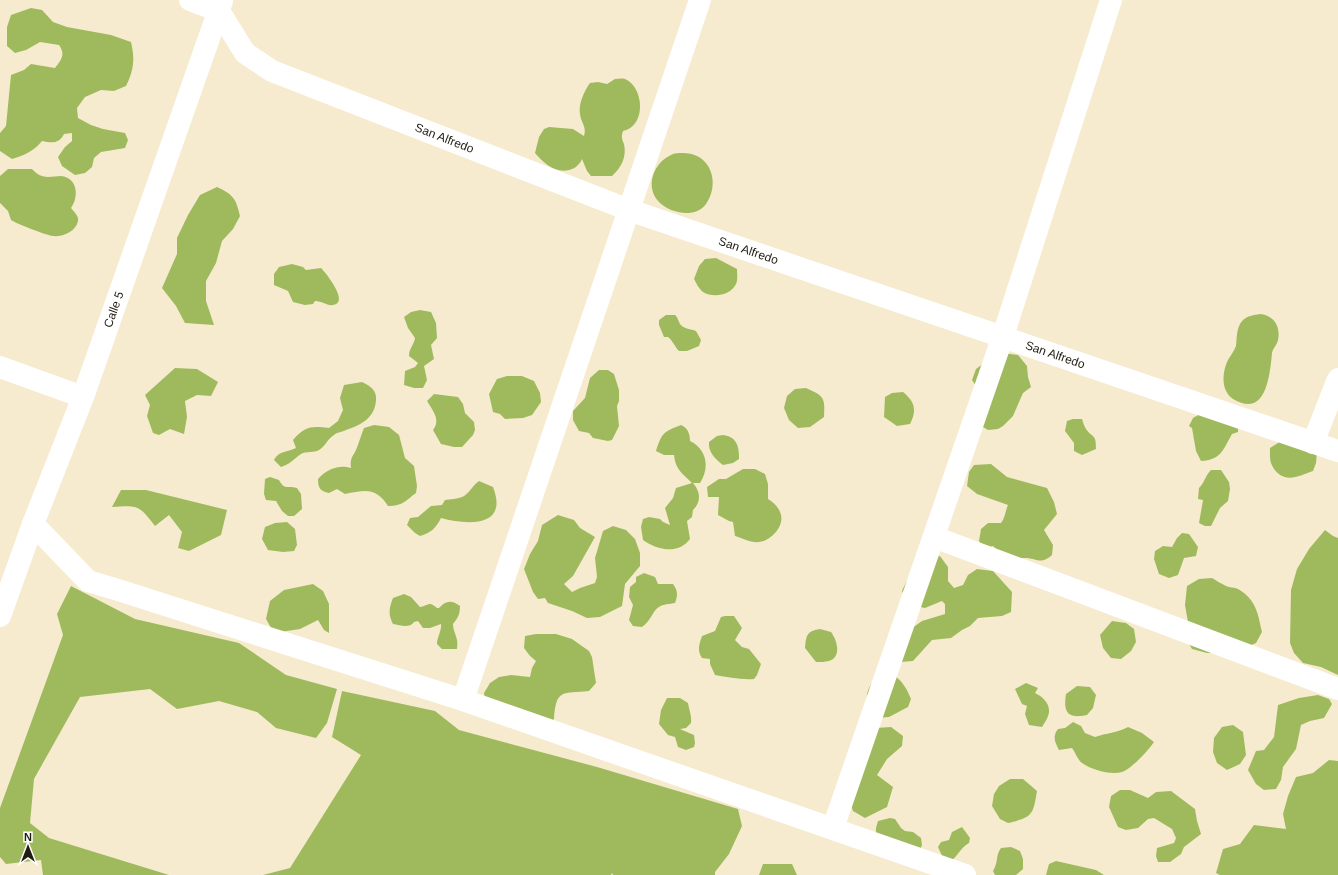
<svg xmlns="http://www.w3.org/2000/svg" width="1338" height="875" font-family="Arial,sans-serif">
  <rect width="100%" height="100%" fill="#f7ebcf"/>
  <g fill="#9fba5d">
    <path d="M 31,8 L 42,10 L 53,22 L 67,27 L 111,35 L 131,42 C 135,59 134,70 126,86 L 114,91 L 101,90 L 85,97 L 77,108 L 78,118 L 91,125 L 103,129 L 125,133 L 128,140 L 125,148 L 101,152 L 94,158 L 92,167 L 85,173 L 75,175 L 62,166 L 58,157 L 65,147 L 72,141 L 72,133 L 64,134 C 59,144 52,143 42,141 C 34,151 25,155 12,159 L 0,151 L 0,133 L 6,126 L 11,75 L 24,70 L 31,64 L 55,68 C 61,60 66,55 59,45 L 40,42 L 26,50 L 15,53 L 7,46 L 7,27 L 11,15 Z"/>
    <path d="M 615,79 C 618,79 622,78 625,79 C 644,87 647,126 623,131 C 621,137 622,139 624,144 C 627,157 621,168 612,176 L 591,176 L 587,171 L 582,159 C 581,162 578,165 576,167 C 560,177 545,165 535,153 L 539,137 L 544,129 L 549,127 L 573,129 L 584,136 C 587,127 581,123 580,114 C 578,105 584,91 590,83 L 598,82 L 607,84 Z"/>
    <path d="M 683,153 C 688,153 693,154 697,156 C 715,165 717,189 706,204 C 695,219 671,213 660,203 C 644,188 653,163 671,155 C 674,153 679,153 683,153 Z"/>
    <path d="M 8,169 L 32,169 C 35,172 38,175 42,176 C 48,178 55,176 61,176 C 78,178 79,197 71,208 C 74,212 79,216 78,221 C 76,232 62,237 53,236 C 46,235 17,224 11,220 L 8,211 L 0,203 L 0,176 Z"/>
    <path d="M 217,187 C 234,195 236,199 240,216 L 233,229 L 222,241 L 216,263 L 206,281 L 206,301 L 214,325 L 185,323 L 176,306 L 162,288 L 177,254 L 177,238 L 188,215 L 200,195 Z"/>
    <path d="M 716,258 L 737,269 C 737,274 738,280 736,284 C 730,296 713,298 703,292 C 699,289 696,283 694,279 L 699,266 L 705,259 Z"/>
    <path d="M 292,264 L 303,267 L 306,270 L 321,268 C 326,273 350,303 333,305 C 327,306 322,301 315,301 L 313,304 L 305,305 L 293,302 L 288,291 L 274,285 L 274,274 L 279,267 Z"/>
    <path d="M 420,310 L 431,312 L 436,323 L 437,338 L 431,345 L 434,359 L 424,366 L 427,380 L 423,388 L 414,388 L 404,385 L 405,371 L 415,367 L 418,363 L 409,356 C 409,348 414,345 415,338 L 408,328 L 404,317 L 411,312 Z"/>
    <path d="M 1260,314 C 1273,315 1281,326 1278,340 C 1277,345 1273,348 1272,353 C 1270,375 1266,419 1233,399 C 1221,391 1222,374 1227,362 C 1229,357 1234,352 1236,346 C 1237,338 1236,327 1243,320 C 1247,316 1254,315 1260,314 Z"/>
    <path d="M 666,315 L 675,315 C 678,318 678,320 680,324 C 684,329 691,329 696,331 L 701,340 L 699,346 L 687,351 L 679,351 C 675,347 673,341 668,337 L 664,337 L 659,325 L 659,320 Z"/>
    <path d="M 1002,353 L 1018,355 L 1027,366 L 1028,377 L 1031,387 L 1023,393 L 1013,416 L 1003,426 L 998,429 L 988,430 L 976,423 L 982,395 L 972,380 L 976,369 L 988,360 Z"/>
    <path d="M 175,368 L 197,369 L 218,382 L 211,396 L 197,395 L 185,401 L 187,417 L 184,434 L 170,429 L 159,435 L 153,433 L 147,416 L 150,405 L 145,395 Z"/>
    <path d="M 599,370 L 608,370 L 614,374 L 619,390 L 619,401 L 617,406 L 619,426 L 612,440 L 608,441 L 593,438 L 589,433 L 579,431 L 573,420 L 573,411 L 585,398 L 590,378 Z"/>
    <path d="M 507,376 L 522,376 L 534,381 L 540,393 L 541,402 L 532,415 L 523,418 L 505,419 L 500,414 L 493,412 L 489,394 L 497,379 Z"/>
    <path d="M 362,382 C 370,386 377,390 376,400 C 375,418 361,425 346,430 C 342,432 337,432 334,435 C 328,438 325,447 319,450 C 314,453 306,451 301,454 C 294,459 290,464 281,467 L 274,460 C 280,450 286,453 296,448 L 293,440 C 305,426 311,426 329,428 L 338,421 L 343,410 L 340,398 L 344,385 Z"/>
    <path d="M 806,388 C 824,396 825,397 824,417 L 810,427 L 798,428 L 789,420 L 784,408 L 787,396 L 795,389 Z"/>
    <path d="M 903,392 C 915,402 917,410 910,424 L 897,426 L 884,417 L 885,397 L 892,393 Z"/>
    <path d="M 434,394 L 458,397 L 463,404 L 465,413 L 474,422 L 475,430 L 473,435 L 462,447 L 454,447 L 441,444 L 433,430 C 441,420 433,411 427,401 Z"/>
    <path d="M 1200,414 L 1238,423 L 1238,432 L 1232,434 C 1223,450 1221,460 1201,461 L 1196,451 L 1192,428 L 1189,426 L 1193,418 Z"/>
    <path d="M 1073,419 L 1082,419 C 1083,422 1084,426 1086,429 C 1093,439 1096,433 1096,449 L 1082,455 L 1074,451 L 1074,443 L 1065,431 L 1067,421 Z"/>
    <path d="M 374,425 L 389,427 L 399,435 L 405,458 L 414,466 L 417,486 L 416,493 C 405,501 403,506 388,506 C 376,487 365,490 345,494 L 337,489 L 329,493 C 320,491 318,488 318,479 C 326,470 338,464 351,468 C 350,458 352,458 356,450 C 359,443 361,435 364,428 Z"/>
    <path d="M 681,425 C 688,428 690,434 690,441 C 707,449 710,468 700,483 L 693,483 C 701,492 701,502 693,510 L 692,517 L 687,521 L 690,539 C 678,555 657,550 643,540 L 641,527 L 643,519 L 649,517 L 660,519 L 663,522 L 670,525 L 665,508 L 673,498 L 676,488 L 692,483 C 683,474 675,469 674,455 L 664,455 L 656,451 C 662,432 664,432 681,425 Z"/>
    <path d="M 723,435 C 737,437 739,446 739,459 L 733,463 L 723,465 C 715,459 708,452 709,442 L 717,436 Z"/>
    <path d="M 1281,441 L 1317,452 L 1316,463 L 1313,471 C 1299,476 1285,484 1274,469 C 1269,461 1270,457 1270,448 Z"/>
    <path d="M 991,464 L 1007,477 L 1047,488 L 1054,502 L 1057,514 L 1044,530 L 1053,545 L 1052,555 C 1040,566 1036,557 1023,558 C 1018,558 1013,560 1008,558 C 1002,556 997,550 993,546 L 984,549 L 979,541 L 981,529 L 988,523 L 1001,523 C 1005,518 1005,512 1008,505 L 977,494 L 967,486 L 969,472 L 974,465 Z"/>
    <path d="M 743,469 L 755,469 L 765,474 L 768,484 L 768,499 C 774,503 779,507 781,515 C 784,527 770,541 759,542 C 751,543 742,538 735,536 L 733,522 L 729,521 L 718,515 L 719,497 L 708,497 L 707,487 L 719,479 L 726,479 Z"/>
    <path d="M 1211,470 L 1221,470 L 1229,482 L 1230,489 L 1228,501 L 1220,508 L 1211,526 L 1205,526 L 1199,523 L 1203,500 L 1198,499 L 1199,488 C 1205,482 1205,476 1211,470 Z"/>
    <path d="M 270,477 L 279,480 C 285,491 287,485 297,488 L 301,494 L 302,509 L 294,516 L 288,516 L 282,511 L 276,501 L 266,500 L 264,494 L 265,479 Z"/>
    <path d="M 479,481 L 493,487 C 509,528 467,525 441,518 C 436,528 431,533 420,536 L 415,533 L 407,525 L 410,518 L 418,517 L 431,506 L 442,505 L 445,500 C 450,499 457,499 462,497 C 468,495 472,486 479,481 Z"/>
    <path d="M 121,490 L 146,490 L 227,510 L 221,535 L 189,551 L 178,548 L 182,532 L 169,515 L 155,526 C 139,505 138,505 112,507 Z"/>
    <path d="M 558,515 L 574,520 L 580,528 L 595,537 L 573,576 L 564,584 L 572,592 L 580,588 L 595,583 L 597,577 L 595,558 L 603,531 L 613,526 L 626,530 L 635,539 L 640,553 L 640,566 L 625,584 L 622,606 L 600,617 L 587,618 L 572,611 L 548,603 L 545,598 L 538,599 L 533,592 L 524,569 L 530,554 L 538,541 L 542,525 Z"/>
    <path d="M 287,522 L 295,529 L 297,545 L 294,551 L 283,552 L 268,550 L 262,539 L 265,527 L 275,523 Z"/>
    <path d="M 1325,530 L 1333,536 L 1338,538 L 1338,675 L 1321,667 L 1303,663 L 1294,653 L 1290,643 L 1291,590 L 1297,569 L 1309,549 Z"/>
    <path d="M 1182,533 L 1189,534 L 1198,547 L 1196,556 L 1184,558 L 1178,575 L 1169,578 L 1159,574 L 1154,559 L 1155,551 L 1163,546 L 1172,547 L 1177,538 Z"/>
    <path d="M 940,556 L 948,567 L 948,581 L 954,588 L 963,585 L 968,575 L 977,569 L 993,571 L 1012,592 L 1011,612 L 1002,616 L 978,618 L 970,626 L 962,630 L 951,638 L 932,640 L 913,661 L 900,662 L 908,631 L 922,621 L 945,614 L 945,604 L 942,601 L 925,608 L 907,604 L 902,591 C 911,572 917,560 940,556 Z"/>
    <path d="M 644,573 L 655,577 L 658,584 L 673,584 C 678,591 678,595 675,603 C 670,604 663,604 659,607 C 653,610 651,621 642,627 L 633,626 L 629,620 L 633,605 L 629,597 L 630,587 L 636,582 L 636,577 Z"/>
    <path d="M 1212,578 C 1217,581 1222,584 1226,586 C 1230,588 1234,587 1238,589 C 1256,599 1258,614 1262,632 L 1256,643 L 1233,653 L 1207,653 L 1192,649 L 1187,640 L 1188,622 L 1185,605 L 1187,586 L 1199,579 Z"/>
    <path d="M 313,584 L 323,591 L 329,604 L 329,633 L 324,630 L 318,620 L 300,629 L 274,633 L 266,619 L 270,601 L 284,590 Z"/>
    <path d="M 71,586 L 135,619 L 239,643 L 286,675 L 337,689 L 327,723 L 316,738 L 276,728 L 257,712 L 219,701 L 177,709 L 150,689 L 80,697 L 34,779 L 30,823 L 49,838 L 169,875 L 43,875 L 41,860 L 6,864 L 0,857 L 0,808 L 63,635 L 57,614 Z"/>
    <path d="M 404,594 L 411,597 L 420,607 C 428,606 429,600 437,608 L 439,608 C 446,600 452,600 460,606 C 460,614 458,618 453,624 C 453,633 459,637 457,649 L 442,649 L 437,644 C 437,637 442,630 441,624 L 430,628 L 423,628 L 418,621 L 414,622 C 409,629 400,625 393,624 C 388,614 389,608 393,598 Z"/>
    <path d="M 725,616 L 734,616 L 742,628 L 735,640 L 742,647 L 749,649 L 761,664 L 757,675 L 754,679 C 741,680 728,677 715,675 L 710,664 L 710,659 L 702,658 C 697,650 699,645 702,636 L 715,631 L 721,617 Z"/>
    <path d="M 1112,621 L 1126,623 L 1134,629 L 1136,642 L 1131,651 L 1121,659 L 1111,658 L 1103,648 L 1100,635 Z"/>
    <path d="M 820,629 L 831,632 C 837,640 842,657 829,661 C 825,662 820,662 816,662 L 805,648 C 806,635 807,631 820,629 Z"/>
    <path d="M 536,634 L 556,634 L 572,639 L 589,651 L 592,657 L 596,683 L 589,691 C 563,694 556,688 554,719 L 545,728 L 486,708 L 484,693 L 490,683 L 499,677 L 511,675 L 530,677 L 532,668 L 536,661 L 530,656 L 524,648 L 525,636 Z"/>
    <path d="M 894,675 C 903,682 907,689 911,699 L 908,707 L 889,717 L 876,718 C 867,701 862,697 874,680 Z"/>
    <path d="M 1026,683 L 1038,688 L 1035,693 C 1044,697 1052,706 1048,716 C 1047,720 1044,723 1042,727 L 1029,725 L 1025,714 L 1027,706 L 1022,704 L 1015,689 Z"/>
    <path d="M 1077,686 L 1090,687 L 1096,695 L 1093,708 L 1087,715 C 1068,719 1063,713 1066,694 Z"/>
    <path d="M 342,691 L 435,711 L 459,730 L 597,767 L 738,809 L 742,826 L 729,854 L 715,872 L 715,875 L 613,875 L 612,873 L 611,875 L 263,875 L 290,868 L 361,755 L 332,737 Z"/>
    <path d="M 1318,695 L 1329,699 L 1332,704 L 1324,718 L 1310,721 L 1301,725 L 1296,749 L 1283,767 L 1281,780 L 1276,789 L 1264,790 L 1256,784 L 1248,770 L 1256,751 L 1264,750 L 1274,737 L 1278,705 L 1299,698 Z"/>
    <path d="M 667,698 L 680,698 L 688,703 C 689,710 692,716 691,723 L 686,728 L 680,729 L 694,735 L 695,743 L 694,747 L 686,750 L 678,747 L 675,737 L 668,735 L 659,724 L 661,710 Z"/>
    <path d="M 1073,722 L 1081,726 L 1085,733 L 1095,737 C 1106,733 1117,733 1128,727 L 1142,733 L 1154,742 C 1149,750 1130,770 1122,772 C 1110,775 1092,770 1082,763 C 1078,760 1075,752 1072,748 L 1059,750 C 1055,742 1052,737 1058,729 L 1065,728 Z"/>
    <path d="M 1233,725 L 1243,732 L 1246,755 L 1240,764 L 1227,770 L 1217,763 L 1213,752 L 1214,738 L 1222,727 Z"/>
    <path d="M 891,727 L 903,736 L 902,746 L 887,759 L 877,775 L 893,787 L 887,807 L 865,818 L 853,811 L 848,797 L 876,728 Z"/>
    <path d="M 1329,760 L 1338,761 L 1338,875 L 1220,875 L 1216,873 L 1223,849 L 1240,844 L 1254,825 L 1286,829 L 1283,814 L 1288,796 L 1296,777 L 1313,773 Z"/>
    <path d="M 1010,779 L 1023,779 L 1037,791 C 1033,815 1033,817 1008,823 L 1000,819 L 992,806 L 994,794 L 999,786 Z"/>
    <path d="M 1120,790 L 1130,790 L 1148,798 L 1156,792 L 1171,791 L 1195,809 L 1197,821 L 1201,834 L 1184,847 L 1181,854 L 1170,862 L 1158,862 L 1156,856 L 1157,848 L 1174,843 L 1176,838 L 1172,829 L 1154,818 L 1148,819 L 1138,828 L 1126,830 L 1118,827 L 1109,807 L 1111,796 Z"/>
    <path d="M 890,818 L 895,819 L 901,828 L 905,831 L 913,832 L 921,838 L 922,845 L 919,852 L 876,837 L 876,828 L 878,821 Z"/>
    <path d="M 962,827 L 970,838 L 969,843 C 960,848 958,856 950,862 L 943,858 L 938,847 L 941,842 L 949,840 L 952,832 Z"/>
    <path d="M 1011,847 L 1020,851 L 1023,859 L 1023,869 L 1016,875 L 995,875 L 993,871 C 999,861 995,856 1001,848 Z"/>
    <path d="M 1056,861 L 1096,870 L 1104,875 L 1046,875 L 1049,864 Z"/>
    <path d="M 763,864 L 792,864 L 797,875 L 759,875 Z"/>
  </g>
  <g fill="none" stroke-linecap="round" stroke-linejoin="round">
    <g stroke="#fff" stroke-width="22">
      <path id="s1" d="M 190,0 L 219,11 L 245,53 L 272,71 L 629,210 L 1338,451"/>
      <path d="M 0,367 L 83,397"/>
      <path d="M 1313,443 L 1338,379"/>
      <path d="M 33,524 L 88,581 L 115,589 L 463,700 L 965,875"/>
      <path d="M 934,537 L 1338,689"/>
      <path id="s2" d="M 0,616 L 33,524 L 83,397 L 222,1"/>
      <path d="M 463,700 L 700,0"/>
      <path d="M 833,828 L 1003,336 L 1111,0"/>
    </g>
  </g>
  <g text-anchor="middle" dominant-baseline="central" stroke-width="3" stroke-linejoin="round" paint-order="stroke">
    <g font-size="12" fill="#201c12" stroke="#fff">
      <text stroke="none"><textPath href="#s1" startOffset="298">San Alfredo</textPath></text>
      <text stroke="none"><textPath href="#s1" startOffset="622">San Alfredo</textPath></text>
      <text stroke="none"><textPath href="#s2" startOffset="327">Calle 5</textPath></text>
      <text stroke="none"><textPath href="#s1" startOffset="946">San Alfredo</textPath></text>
    </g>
  </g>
  <g transform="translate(28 847)" stroke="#ffffff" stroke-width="3" paint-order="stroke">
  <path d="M0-3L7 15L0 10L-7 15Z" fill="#201c12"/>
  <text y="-6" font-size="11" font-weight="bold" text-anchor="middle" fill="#201c12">N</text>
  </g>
</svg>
